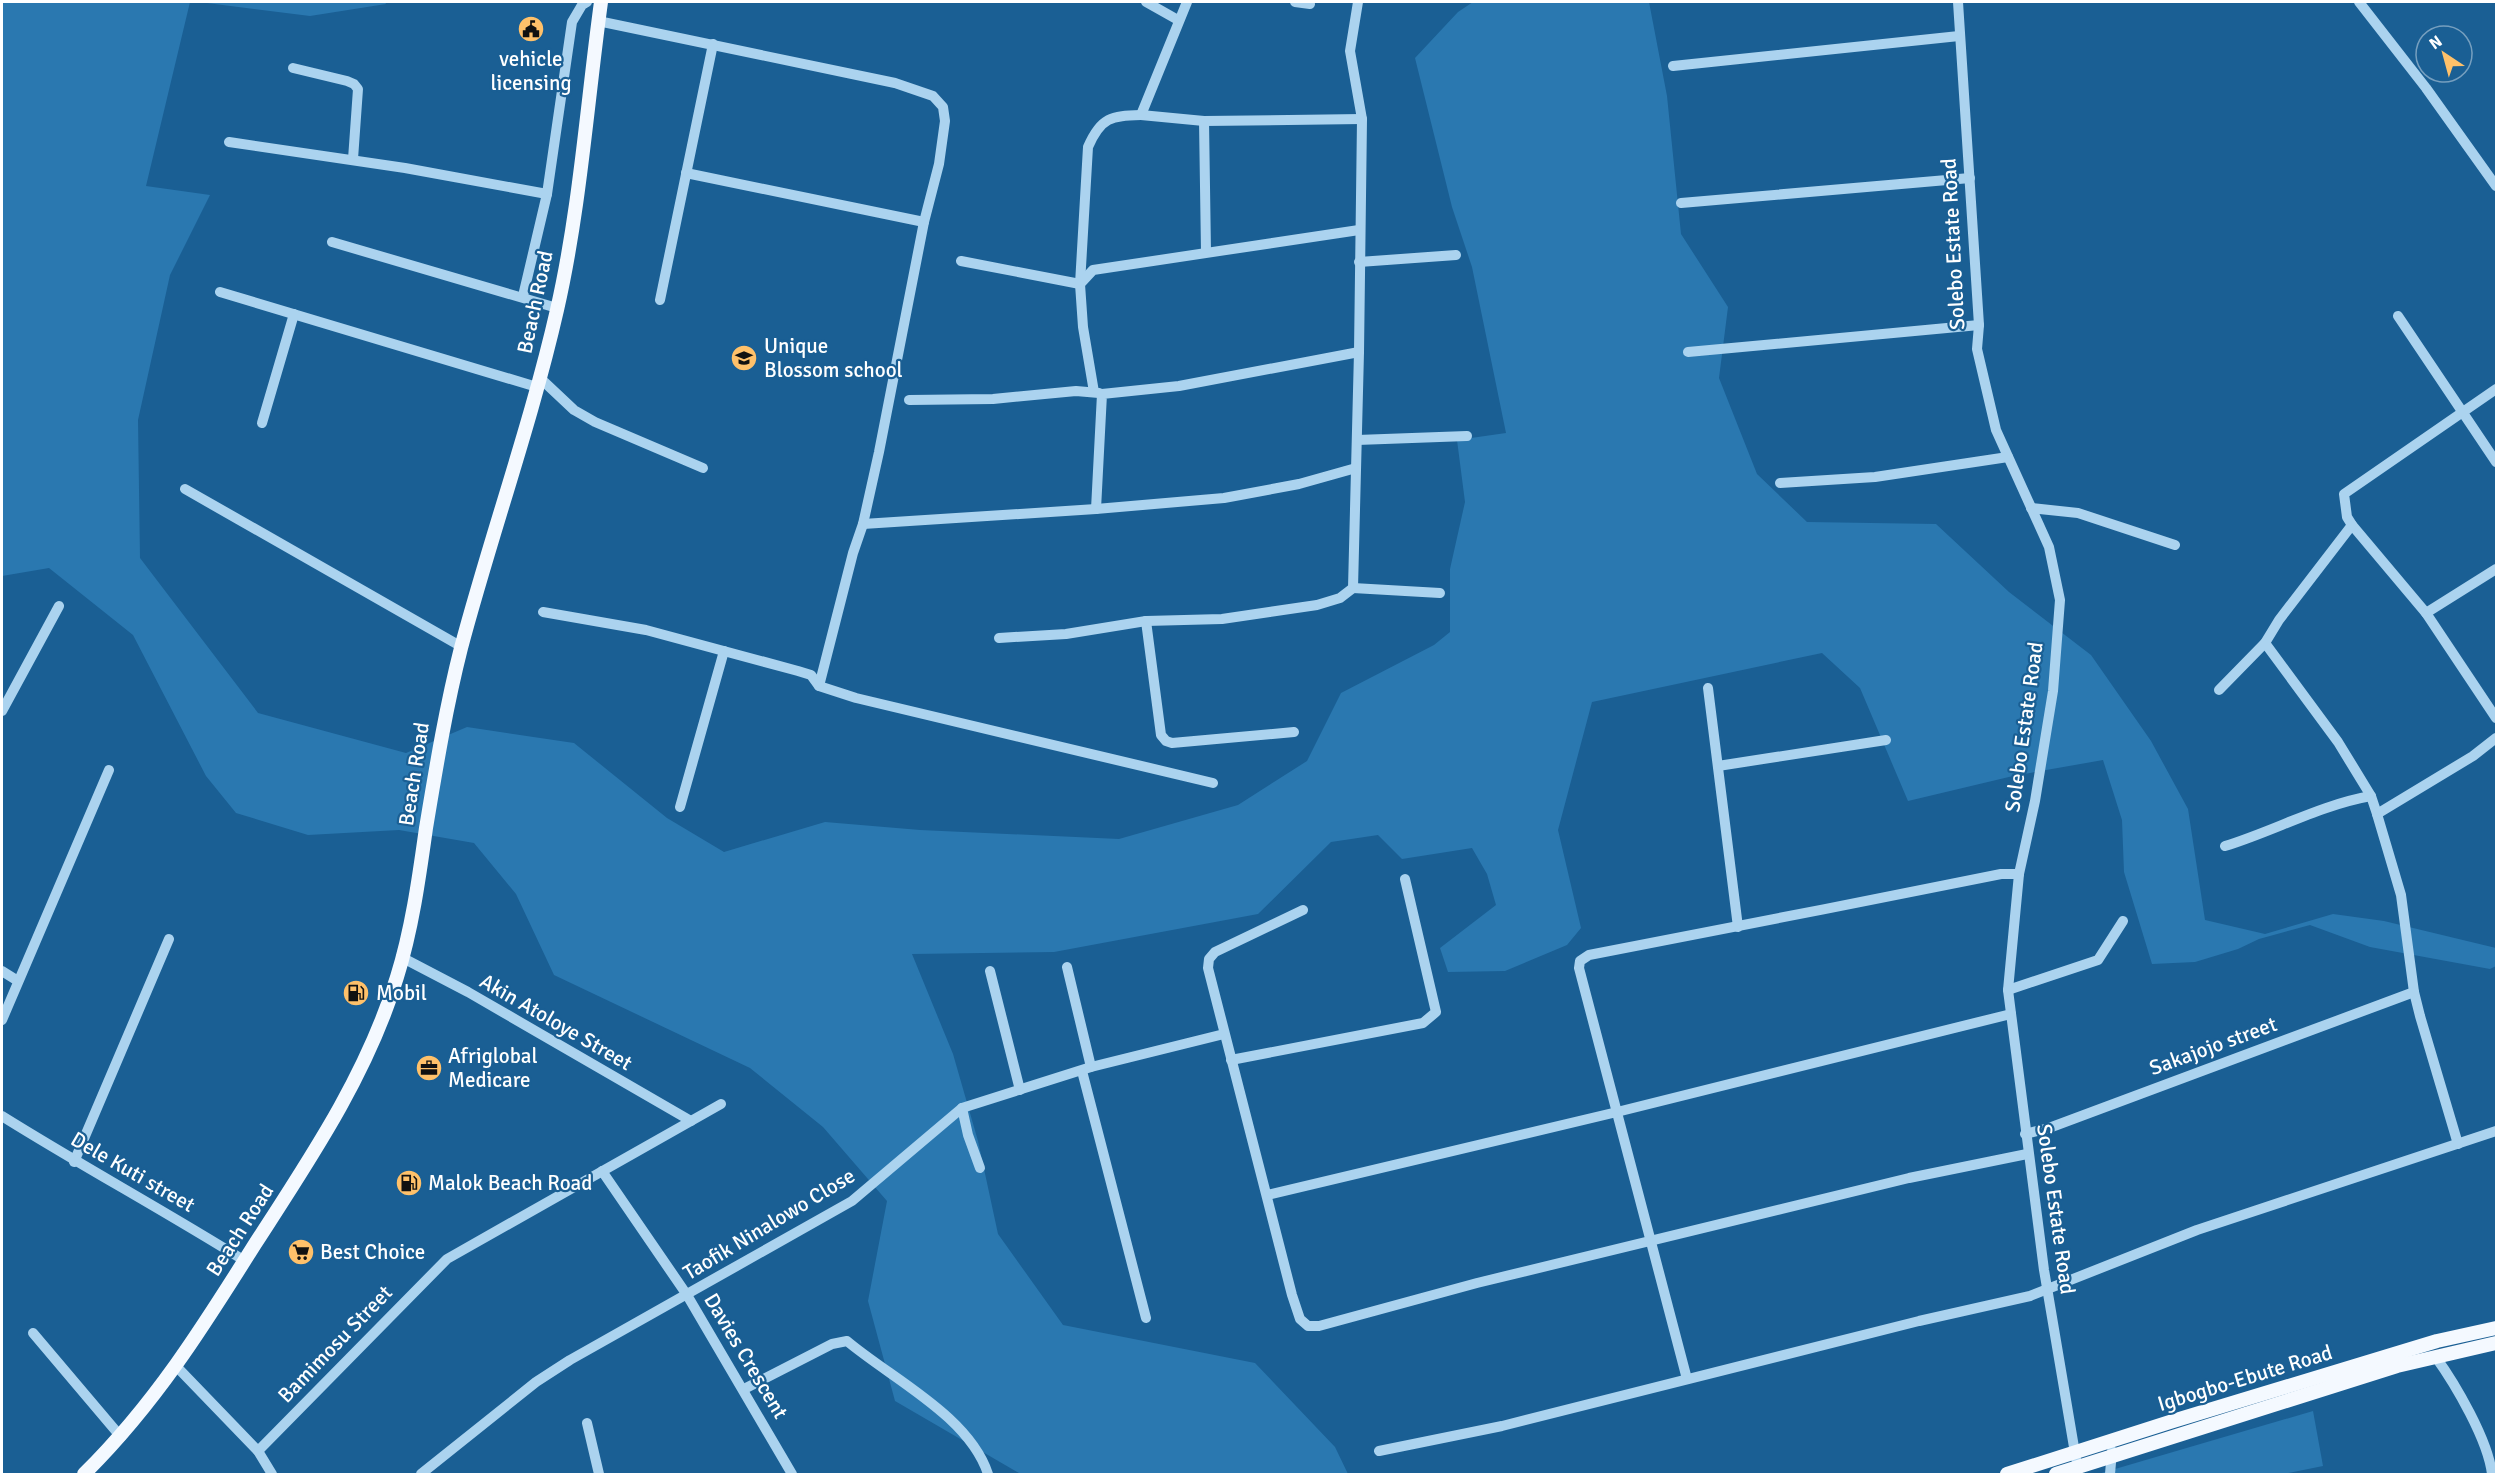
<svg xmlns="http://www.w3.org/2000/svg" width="2498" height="1476" font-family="Signika,sans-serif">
  <rect width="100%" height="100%" fill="#1a5f94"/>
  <g fill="#2a78b0">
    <path d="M 2,2 L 190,2 L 146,186 L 210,195 L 170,275 L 138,420 L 140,558 L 258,713 L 406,753 L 467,727 L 574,743 L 667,818 L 724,852 L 825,822 L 920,830 L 1119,839 L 1238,805 L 1307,761 L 1341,693 L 1434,645 L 1450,632 L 1450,569 L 1465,502 L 1457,440 L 1506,433 L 1472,267 L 1452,207 L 1415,58 L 1458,12 L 1473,2 L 1649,2 L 1667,96 L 1681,234 L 1728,307 L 1719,378 L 1757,474 L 1807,522 L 1936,524 L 2009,592 L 2091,655 L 2151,741 L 2188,809 L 2205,920 L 2265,934 L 2333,914 L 2384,921 L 2496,948 L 2496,966 L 2490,969 L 2370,947 L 2310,925 L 2259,939 L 2238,949 L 2195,962 L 2152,964 L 2124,872 L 2122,820 L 2103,760 L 2013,776 L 1908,801 L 1860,688 L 1822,653 L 1592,702 L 1558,830 L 1581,928 L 1567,945 L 1505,971 L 1448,972 L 1440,948 L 1496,905 L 1487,874 L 1472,848 L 1402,859 L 1378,835 L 1331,842 L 1258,914 L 1054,952 L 912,954 L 953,1054 L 978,1141 L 998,1234 L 1063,1325 L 1255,1363 L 1335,1447 L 1348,1474 L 1019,1473 L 895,1401 L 868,1301 L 887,1201 L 823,1127 L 750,1068 L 554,975 L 516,894 L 474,843 L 399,830 L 308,835 L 236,813 L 206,776 L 133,635 L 49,568 L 2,576 Z"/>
    <path d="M 199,2 L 385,2 L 386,4 L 310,16 Z"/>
    <path d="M 2313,1411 L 2323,1466 L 2283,1474 L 2098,1474 Z"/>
  </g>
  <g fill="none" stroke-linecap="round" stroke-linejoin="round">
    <g stroke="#abd3ef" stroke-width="10">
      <path d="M 1146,2 L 1178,20"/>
      <path d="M 1187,2 L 1141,115 L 1204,121 L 1362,119"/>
      <path d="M 1295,2 L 1310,4"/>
      <path d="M 1958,2 L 1979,325 L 1977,349 L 1996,430 L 2049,547 L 2060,600 L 2053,691 L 2035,801 L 2019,874 L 2008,990 L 2044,1270 L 2076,1459"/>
      <path d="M 2359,2 L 2426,88 L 2496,186"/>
      <path d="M 598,21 L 895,83 L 933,96 L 943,107 L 945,121 L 939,164 L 924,222 L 879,452 L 863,524 L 853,553 L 819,686"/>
      <path d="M 1673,66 L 1959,36"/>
      <path d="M 293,68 L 347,81 L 354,84 L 358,89 L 353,159"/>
      <path d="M 1204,121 L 1206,252"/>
      <path d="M 229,142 L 405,168 L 547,194"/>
      <path d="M 686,173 L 924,222"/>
      <path d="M 1681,203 L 1970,178"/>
      <path d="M 332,242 L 557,308"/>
      <path d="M 961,261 L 1080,284 L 1088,147 C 1101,117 1111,116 1141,115"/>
      <path d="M 1359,262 L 1456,255"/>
      <path d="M 220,292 L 537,387"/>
      <path d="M 523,296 L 547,194 L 572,22 L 582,5 L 587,2"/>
      <path d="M 660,300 L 713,44"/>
      <path d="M 2398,316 L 2496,462"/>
      <path d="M 1688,352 L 1979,325"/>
      <path d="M 540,378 L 574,410 L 595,422 L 703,468"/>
      <path d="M 2496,389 L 2344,494 L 2347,517 L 2352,525 L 2426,613 L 2496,718"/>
      <path d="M 1094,392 L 1083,327 L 1080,284 L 1093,270 L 1359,230"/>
      <path d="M 909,400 L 993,399 L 1076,391 L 1099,393"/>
      <path d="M 262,423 L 294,314"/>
      <path d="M 1357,440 L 1467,436"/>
      <path d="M 1780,483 L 1875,477 L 2008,457"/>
      <path d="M 185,489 L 462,647"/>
      <path d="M 2031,508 L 2078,513 L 2175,545"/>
      <path d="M 1096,509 L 1102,394 L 1179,386 L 1359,352"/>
      <path d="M 863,524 L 1096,509 L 1224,498 L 1299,484 L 1356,468"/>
      <path d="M 1353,588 L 1440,593"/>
      <path d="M 543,612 L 646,630 L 798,671 L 811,675 L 819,686 L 856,698 L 1213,783"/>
      <path d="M 2426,613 L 2496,569"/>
      <path d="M 1146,621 L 1161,735 L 1166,741 L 1172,743 L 1294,732"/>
      <path d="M 999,638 L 1066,634 L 1146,621 L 1222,619 L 1317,605 L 1340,598 L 1353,588 L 1359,352 L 1362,119 L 1350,51 L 1358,2"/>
      <path d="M 2265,643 L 2338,742 L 2371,796 L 2377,814 L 2401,895 L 2414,992 L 2420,1016 L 2458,1144"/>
      <path d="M 1708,688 L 1738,927"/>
      <path d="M 2219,690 L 2265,643 L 2279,620 L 2352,525"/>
      <path d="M 2,711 L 59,606"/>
      <path d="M 1718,766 L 1886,740"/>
      <path d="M 680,807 L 724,651"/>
      <path d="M 2377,814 L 2473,756 L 2496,738"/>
      <path d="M 2225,846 C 2274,831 2320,805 2371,796"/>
      <path d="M 1303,910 L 1215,952 L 1209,959 L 1208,968 L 1292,1295 L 1300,1319 L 1308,1326 L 1319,1326 L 1477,1283 L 1909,1178 L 2027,1154"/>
      <path d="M 401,957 L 468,992 L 691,1121"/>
      <path d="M 1067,967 L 1091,1067"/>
      <path d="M 2,971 L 18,981"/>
      <path d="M 990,971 L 1020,1090"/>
      <path d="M 2008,990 L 2098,960 L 2123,921"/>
      <path d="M 2,1020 L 109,770"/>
      <path d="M 1231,1060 L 1423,1023 L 1436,1012 L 1405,879"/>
      <path d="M 1082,1071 L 1146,1318"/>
      <path d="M 962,1108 L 968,1135 L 980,1168"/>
      <path d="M 2,1116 C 82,1166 165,1211 245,1261"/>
      <path d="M 2025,1134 L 2049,1128 L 2414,992"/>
      <path d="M 74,1162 L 169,939"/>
      <path d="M 602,1171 L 687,1295 L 792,1474"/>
      <path d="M 1267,1195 L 1617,1112 L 2011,1014"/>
      <path d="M 33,1333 L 121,1437"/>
      <path d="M 2435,1356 C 2456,1385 2488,1440 2492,1474"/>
      <path d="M 176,1366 L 258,1451 L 272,1474"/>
      <path d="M 1687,1379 L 1579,968 L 1580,961 L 1589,955 C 1726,928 1864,902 2001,874 L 2019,874"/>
      <path d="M 744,1389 L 832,1344 L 847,1341 C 892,1379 969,1416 988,1474"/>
      <path d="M 587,1423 L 599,1474"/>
      <path d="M 258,1451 L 447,1259 L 721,1104"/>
      <path d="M 1379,1451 L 1502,1426 L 1919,1321 L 2030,1296 L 2197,1230 L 2496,1131"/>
      <path d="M 421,1474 L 536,1382 L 570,1360 L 852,1201 L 962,1108 L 1091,1067 L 1224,1034"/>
      <path d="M 2110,1474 L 2112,1451"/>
    </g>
    <g stroke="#f4f9ff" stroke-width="14">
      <path d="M 84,1474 C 154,1405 203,1327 255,1244 C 310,1159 367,1075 397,977 C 412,929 419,878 426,828 C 436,768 446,707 461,648 C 491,535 531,424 557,310 C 580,209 587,104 601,2"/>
      <path d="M 2007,1474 L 2173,1421 L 2437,1341 L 2496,1328"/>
      <path d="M 2056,1474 L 2397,1366 L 2496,1343"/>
    </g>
  </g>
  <defs>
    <symbol id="civic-disc" viewBox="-11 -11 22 22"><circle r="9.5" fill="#ffc16a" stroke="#1a5f94"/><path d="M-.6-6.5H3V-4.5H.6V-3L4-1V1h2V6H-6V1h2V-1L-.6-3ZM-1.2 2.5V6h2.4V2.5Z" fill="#111"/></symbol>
    <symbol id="school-disc" viewBox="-11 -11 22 22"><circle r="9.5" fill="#ffc16a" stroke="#1a5f94"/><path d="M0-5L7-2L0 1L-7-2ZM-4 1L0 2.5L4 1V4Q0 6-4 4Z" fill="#111"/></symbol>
    <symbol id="fuel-disc" viewBox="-11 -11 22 22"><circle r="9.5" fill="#ffc16a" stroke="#1a5f94"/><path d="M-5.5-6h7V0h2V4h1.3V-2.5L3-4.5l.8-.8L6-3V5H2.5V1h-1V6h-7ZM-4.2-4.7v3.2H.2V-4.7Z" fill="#111"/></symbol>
    <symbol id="office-disc" viewBox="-11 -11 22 22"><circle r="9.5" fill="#ffc16a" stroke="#1a5f94"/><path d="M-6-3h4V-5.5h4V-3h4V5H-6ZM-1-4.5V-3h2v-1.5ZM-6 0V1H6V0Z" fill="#111"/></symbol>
    <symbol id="supermarket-disc" viewBox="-11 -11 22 22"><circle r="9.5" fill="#ffc16a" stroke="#1a5f94"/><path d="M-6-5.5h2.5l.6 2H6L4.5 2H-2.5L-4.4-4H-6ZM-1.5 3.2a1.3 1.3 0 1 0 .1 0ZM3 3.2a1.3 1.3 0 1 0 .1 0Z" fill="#111"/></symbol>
  </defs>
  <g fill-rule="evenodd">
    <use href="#civic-disc" x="516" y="14" width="30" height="30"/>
    <use href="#school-disc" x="729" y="343" width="30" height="30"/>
    <use href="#fuel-disc" x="341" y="978" width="30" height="30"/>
    <use href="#office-disc" x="414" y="1053" width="30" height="30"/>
    <use href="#fuel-disc" x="394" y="1168" width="30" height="30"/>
    <use href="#supermarket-disc" x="286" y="1237" width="30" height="30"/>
  </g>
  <g text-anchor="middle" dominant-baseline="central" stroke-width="4.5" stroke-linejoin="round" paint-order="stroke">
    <g font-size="21" fill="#fff" stroke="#1a5f94" text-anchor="start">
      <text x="531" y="59" text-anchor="middle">vehicle<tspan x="531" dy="24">licensing</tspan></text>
      <text x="764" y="346">Unique<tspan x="764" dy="24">Blossom school</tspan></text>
      <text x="376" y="993">Mobil</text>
      <text x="448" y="1056">Afriglobal<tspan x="448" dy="24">Medicare</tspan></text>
      <text x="428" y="1183">Malok Beach Road</text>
      <text x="320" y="1252">Best Choice</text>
    </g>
    <g font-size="21" fill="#fff" stroke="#1a5f94">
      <text transform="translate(1953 244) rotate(-93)">Solebo Estate Road</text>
      <text transform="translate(535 302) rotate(-78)">Beach Road</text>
      <text transform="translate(2024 727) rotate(-82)">Solebo Estate Road</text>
      <text transform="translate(414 774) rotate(-81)">Beach Road</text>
      <text transform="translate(556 1022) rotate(30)">Akin Atoloye Street</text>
      <text transform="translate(2213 1046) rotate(-20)">Sakajojo street</text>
      <text transform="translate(133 1172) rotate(30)">Dele Kuti street</text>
      <text transform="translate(2056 1209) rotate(82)">Solebo Estate Road</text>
      <text transform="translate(769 1224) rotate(-31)">Taofik Ninalowo Close</text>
      <text transform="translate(240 1230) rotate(-57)">Beach Road</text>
      <text transform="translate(335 1344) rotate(-46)">Bamimosu Street</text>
      <text transform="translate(746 1356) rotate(59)">Davies Crescent</text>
      <text transform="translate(2245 1378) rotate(-17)">Igbogbo-Ebute Road</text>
    </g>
  </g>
  <rect width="2498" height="1476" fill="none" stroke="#ffffff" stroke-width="6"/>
  <g transform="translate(2444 54) rotate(324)"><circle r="28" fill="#1a5f94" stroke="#769fbf" stroke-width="1.5"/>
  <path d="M0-4.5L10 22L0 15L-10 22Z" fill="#ffc16a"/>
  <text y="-9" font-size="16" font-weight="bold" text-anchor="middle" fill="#ffffff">N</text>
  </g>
</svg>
